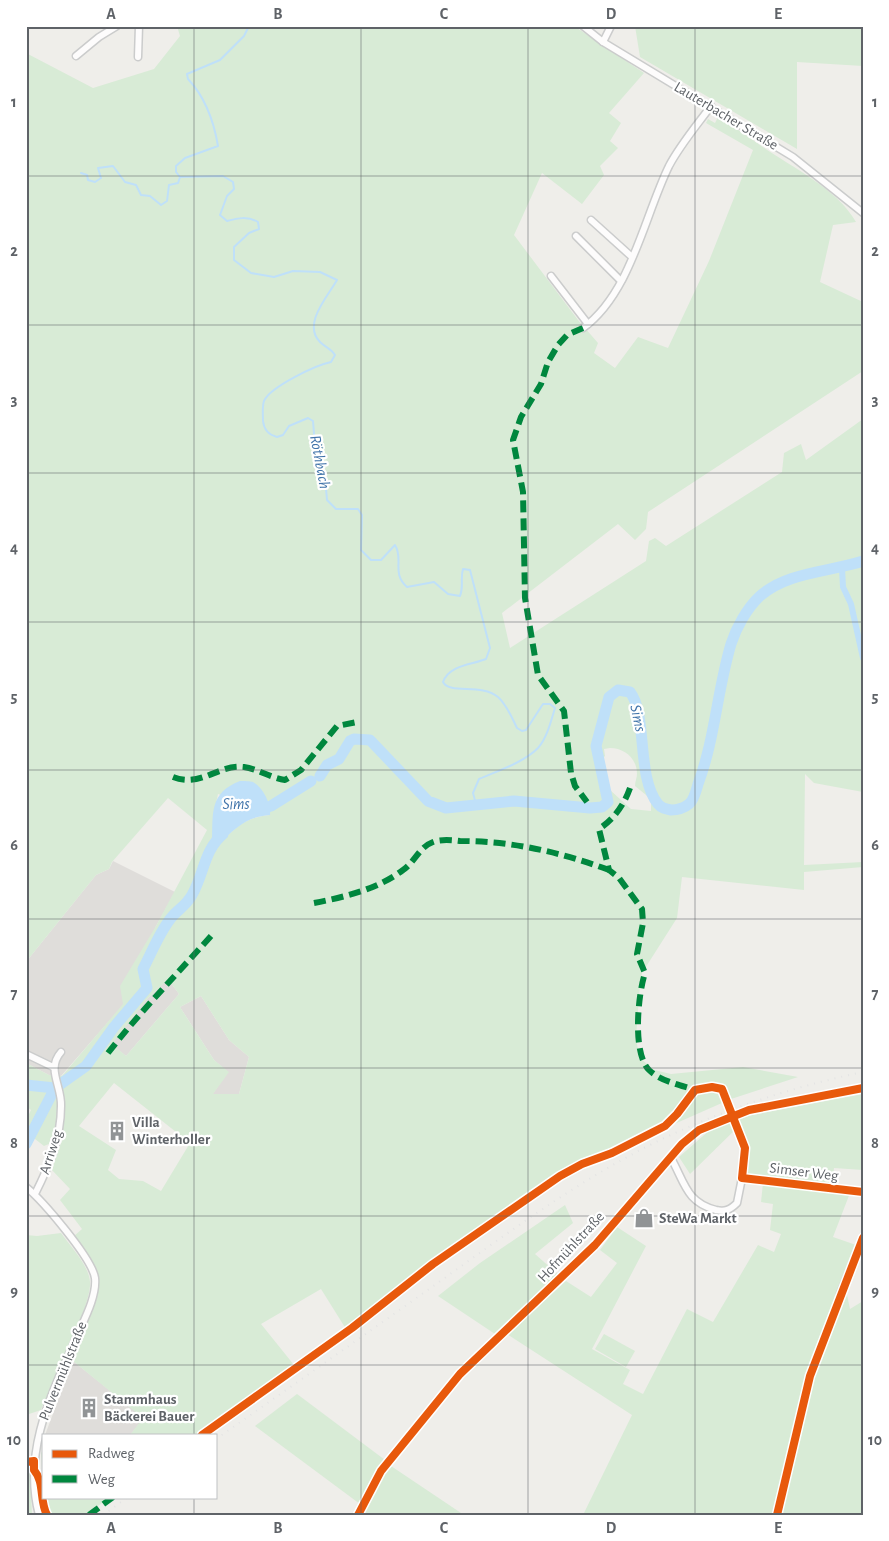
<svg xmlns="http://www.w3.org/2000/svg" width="889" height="1541" font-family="'Alegreya Sans',sans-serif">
  <rect width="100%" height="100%" fill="#efeeea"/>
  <g fill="#dfddda">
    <path d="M 113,861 L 175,892 L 156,926 L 124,1004 L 61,1076 L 49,1075 L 26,1063 L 26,962 L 96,875 L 109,869 Z"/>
    <path d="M 168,979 L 179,994 L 126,1056 L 111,1044 L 147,999 Z"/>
    <path d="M 201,996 L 229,1040 L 249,1057 L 239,1094 L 212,1095 L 228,1072 L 214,1060 L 180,1007 Z"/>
    <path d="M 73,1361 L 144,1418 L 130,1435 L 45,1435 Z"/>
  </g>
  <g fill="#d8ebd6" fill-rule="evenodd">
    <path d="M 177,26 L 574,26 L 644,73 L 609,113 L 621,123 L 610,141 L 618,148 L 600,166 L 604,175 L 582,204 L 542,173 L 514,235 L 578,320 L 598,343 L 594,353 L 615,368 L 638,337 L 668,348 L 709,261 L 753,150 L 706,123 L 708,119 L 715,123 L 718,117 C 733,126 746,135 760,145 C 791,167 837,188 856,222 L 833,225 L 820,282 L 863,302 L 863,371 L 648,512 L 646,529 L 635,540 L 618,524 L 502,613 L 510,648 L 646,561 L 649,541 L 655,538 L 666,546 L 782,472 L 784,453 L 801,444 L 806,460 L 863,419 L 863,792 L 814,783 L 805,774 L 804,865 L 863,862 L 863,867 L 804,872 L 804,890 L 682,877 L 677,918 L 642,973 L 640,985 L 636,1037 L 639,1057 L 654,1070 L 671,1074 L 743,1067 L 798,1077 L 731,1099 L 672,1125 L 661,1127 L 562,1173 L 458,1245 L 346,1329 L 321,1289 L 261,1324 L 294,1365 L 196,1435 L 130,1435 L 143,1418 L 73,1361 L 99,1287 L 96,1268 L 73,1237 L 82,1229 L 60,1200 L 70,1189 L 51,1169 L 63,1138 L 44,1146 L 26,1132 L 26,1120 L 31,1110 L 26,1106 L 26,1063 L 49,1075 L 62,1076 L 123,1004 L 120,986 L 156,926 L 207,830 L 168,798 L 112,862 L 109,869 L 96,875 L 26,962 L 26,53 L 93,88 L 154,69 L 180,36 ZM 610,748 C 624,748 637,758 637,774 C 637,778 635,781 635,786 L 651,799 L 651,811 L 631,809 L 610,790 L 603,758 L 605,756 L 604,749 ZM 218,794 L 270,815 C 244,818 239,825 220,843 L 213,818 ZM 168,979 L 179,994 L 126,1056 L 112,1044 L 147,999 ZM 201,996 L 229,1040 L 249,1057 L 239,1094 L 213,1094 L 229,1072 L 214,1060 L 180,1007 ZM 114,1083 L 190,1143 L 161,1191 L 143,1181 L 119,1179 L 108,1170 L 116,1150 L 79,1126 Z"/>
    <path d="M 635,26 L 863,26 L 863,66 L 797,62 L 797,149 L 640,57 Z"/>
    <path d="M 863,1094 L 863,1170 L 834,1168 L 832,1187 L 745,1176 L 749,1148 L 740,1125 L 690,1174 L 679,1157 L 711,1129 L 752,1115 Z"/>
    <path d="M 763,1183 L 850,1193 L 833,1237 L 859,1246 L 826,1322 L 812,1362 L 775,1515 L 583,1515 L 632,1415 L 507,1334 L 566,1281 L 591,1297 L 617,1263 L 600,1250 L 617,1227 L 646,1246 L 592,1349 L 630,1370 L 623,1384 L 643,1394 L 687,1309 L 713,1322 L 758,1245 L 774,1252 L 781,1234 L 770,1230 L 773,1204 L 761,1202 Z"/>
    <path d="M 565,1205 L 573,1223 L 535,1254 L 561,1277 L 495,1334 L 438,1296 L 480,1263 Z"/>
    <path d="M 61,1233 C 70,1246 89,1265 90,1282 C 92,1305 52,1384 41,1410 L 26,1415 L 26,1235 L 37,1236 Z"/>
    <path d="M 846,1290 L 850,1309 L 863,1301 L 863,1515 L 780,1515 L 810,1390 L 823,1355 L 823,1348 L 835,1311 Z"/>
    <path d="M 604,1334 L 635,1351 L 626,1367 L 595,1349 Z"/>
    <path d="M 297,1394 L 385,1460 L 360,1504 L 255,1426 Z"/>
    <path d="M 41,1452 L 44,1455 L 44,1497 L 110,1497 L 86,1515 L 52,1515 L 44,1502 Z"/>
    <path d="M 388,1464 L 464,1515 L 361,1515 Z"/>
    <path d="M 26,1470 L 30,1470 L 32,1515 L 26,1515 Z"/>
  </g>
  <path fill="#bfe0f9" d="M 240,781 C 244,781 250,781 253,782 C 264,788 271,805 270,815 C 246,817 237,827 220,843 L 212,843 C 213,813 209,793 240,781 Z"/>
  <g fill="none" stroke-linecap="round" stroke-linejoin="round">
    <g stroke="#bfe0f9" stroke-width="2">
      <path d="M 249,26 L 244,36 L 220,60 L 187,74 L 188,79 C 205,97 214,122 218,146 L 185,158 L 176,166 L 176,172 L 180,177 L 223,176 L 233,182 L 234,189 L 227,196 L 220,215 L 227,221 C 238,218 248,216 258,222 L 259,229 L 249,233 L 234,247 L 234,260 L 251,273 L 274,277 L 293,271 L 320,272 L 337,280 C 328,296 302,324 320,342 C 326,348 331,348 335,355 L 331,362 C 316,365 270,387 264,401 C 262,407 263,415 263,421 C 264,430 269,435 277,437 L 283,435 L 289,426 L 308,418 L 313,421 L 315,446 L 325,477 L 327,500 L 336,509 L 358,509 L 362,515 L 361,550 L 371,560 L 381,560 L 395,545 C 404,559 391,573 407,587 L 434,582 L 448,594 L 460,596 C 464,586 460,579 463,569 L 470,570 L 490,648 L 486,659 C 471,665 449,665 443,682 C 450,695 481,683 498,697 C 507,705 512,718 517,728 L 522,731 L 526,730 L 543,704 L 550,704 L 555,708 C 551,721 547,738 538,748 C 523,763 497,771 479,779 L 473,793 L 476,804"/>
      <path d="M 81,173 L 87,175 L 88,180 L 95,182 L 101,178 L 98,168 L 113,166 L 125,182 L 136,185 L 141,195 L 150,196 L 161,205 L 167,201 L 169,185 L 178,183 L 180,177"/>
    </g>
    <path stroke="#bfe0f9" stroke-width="6" d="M 842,568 L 843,587 L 851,604 L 863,658"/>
    <g stroke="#bfe0f9" stroke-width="11">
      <path d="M 320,776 L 327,765 L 339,759 L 350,741 L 354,739 L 370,740 L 428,801 L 446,808 L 514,801 L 590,808 L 602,807 L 608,802 L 596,746 L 609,697 L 618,690 L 630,692 C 648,715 636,777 658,804 C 661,808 666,809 671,810 C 677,810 684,808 689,804 C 694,800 696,791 698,784 C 715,739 717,691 731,644 C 736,628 747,608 760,596 C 787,572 829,572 863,561"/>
      <path d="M 258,810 L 271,806 L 311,781"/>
      <path d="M 26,1085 L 55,1088 L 86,1066 L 114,1027 L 147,988 L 143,969 C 152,952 159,933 171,918 C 178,909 185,907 192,895 C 204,874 204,850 223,834"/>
      <path d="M 26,1144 L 55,1088"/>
    </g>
    <defs>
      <g id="minor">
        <path d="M 583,26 L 603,42 L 793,157 L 863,213"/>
        <path d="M 603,42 L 611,26"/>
        <path d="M 76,56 L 99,37 L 117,26"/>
        <path d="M 138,57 L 139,26"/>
        <path d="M 591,220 L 632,257"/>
        <path d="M 576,236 L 621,281"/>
        <path d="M 551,276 L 588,324"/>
        <path d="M 583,328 C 631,293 644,217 669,166 C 680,145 697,125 711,106"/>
        <path d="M 26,1054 L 53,1067"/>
        <path d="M 671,1158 C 685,1183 686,1202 716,1210 C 725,1212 730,1210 737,1203 L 742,1178 L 863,1192"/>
        <path d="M 26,1187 C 42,1200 92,1258 95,1278 C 97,1296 84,1320 77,1336 C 52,1393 22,1451 39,1515"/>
        <path d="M 35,1194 C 49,1166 61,1139 61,1106 C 62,1086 46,1069 61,1052"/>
        <path d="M 840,1294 L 863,1238"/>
        <path d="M 26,1462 L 34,1461"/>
        <path d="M 358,1515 L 381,1471 L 460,1374 L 595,1245 L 682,1144 L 699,1130 L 749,1110 L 863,1088"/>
      </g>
    </defs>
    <use href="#minor" stroke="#cbcccc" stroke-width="9"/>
    <use href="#minor" stroke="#fdfcfc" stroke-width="6"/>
    <g stroke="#e4e4e4" stroke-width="2" stroke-dasharray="1 6" stroke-linecap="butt">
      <path d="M 216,1439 C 288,1389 360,1338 432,1287 C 501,1238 570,1186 646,1147 C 715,1112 788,1088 863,1072"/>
      <path d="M 103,1515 L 128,1497"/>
    </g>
    <g stroke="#00873e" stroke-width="6" stroke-dasharray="12 6" stroke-linecap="butt">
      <path d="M 583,328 L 567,335 L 558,345 L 548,362 L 541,384 L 521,417 L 513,440 L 523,492 L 525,598 L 538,675 L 564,711 L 571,773 L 575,786 L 587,802"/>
      <path d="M 173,777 C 201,788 218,764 244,767 C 258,769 271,778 285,780 L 301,770 L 337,726 L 357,722"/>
      <path d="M 630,788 C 624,805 614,819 599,829 L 609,870 L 619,878 L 642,909 L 643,923 L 637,954 L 645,973 C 638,994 632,1053 649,1070 C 660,1081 680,1085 695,1090"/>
      <path d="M 314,903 C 345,897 378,889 403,870 C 415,862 419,847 433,842 C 441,839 452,840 460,841 C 512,841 560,852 609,870"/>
      <path d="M 108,1053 C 140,1012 176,975 211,936"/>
      <path d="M 89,1515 L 113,1497"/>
    </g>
    <defs>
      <g id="cycleway">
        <path d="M 202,1435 L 352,1328 L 433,1264 L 560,1176 L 582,1164 L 612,1153 L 665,1126 L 677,1114 L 695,1090 L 712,1087 L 722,1089 L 745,1148 L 742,1178 L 863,1192"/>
        <path d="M 26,1462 L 34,1461 L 34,1470 C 45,1483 39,1500 47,1515"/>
        <path d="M 358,1515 L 381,1471 L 460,1374 L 595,1245 L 682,1144 L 699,1130 L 749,1110 L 863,1088"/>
        <path d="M 777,1515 L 810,1376 L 863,1238"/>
      </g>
    </defs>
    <use href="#cycleway" stroke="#fff" stroke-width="11"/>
    <use href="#cycleway" stroke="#e8590c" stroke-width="8"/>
  </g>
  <path fill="none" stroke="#5f6368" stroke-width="1" stroke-opacity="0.55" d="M 194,26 L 194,1435M 361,26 L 361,1515M 528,26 L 528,1515M 695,26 L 695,1515M 26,176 L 863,176M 26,325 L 863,325M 26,473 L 863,473M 26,622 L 863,622M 26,770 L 863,770M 26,919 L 863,919M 26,1068 L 863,1068M 26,1216 L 863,1216M 26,1365 L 863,1365M 194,1497 L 194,1515"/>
  <defs>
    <symbol id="building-bare" viewBox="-9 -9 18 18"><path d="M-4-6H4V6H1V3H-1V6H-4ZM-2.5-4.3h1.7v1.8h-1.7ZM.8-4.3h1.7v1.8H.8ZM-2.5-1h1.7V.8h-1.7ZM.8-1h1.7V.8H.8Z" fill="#919496" stroke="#fff" stroke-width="2.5" paint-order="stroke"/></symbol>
    <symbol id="shop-bare" viewBox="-9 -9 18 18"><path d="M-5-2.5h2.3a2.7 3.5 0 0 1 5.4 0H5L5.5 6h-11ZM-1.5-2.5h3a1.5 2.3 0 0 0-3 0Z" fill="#919496" stroke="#fff" stroke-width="2.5" paint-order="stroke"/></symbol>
  </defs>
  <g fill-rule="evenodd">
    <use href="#building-bare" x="103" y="1117" width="28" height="28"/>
    <use href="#shop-bare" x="630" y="1204" width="28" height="28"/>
    <use href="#building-bare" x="75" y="1394" width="28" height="28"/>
  </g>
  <g text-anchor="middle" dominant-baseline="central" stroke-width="4.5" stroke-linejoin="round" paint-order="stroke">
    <g font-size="15" fill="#5f6368" stroke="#fff">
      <text transform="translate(726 116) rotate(31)">Lauterbacher Straße</text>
      <text transform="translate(51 1152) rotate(-72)">Arriweg</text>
      <text transform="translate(804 1172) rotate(7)">Simser Weg</text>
      <text transform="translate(571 1247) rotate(-47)">Hofmühlstraße</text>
      <text transform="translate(63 1371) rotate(-68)">Pulvermühlstraße</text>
    </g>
    <g font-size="15" font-weight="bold" fill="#5f6368" stroke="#fff" text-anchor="start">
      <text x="132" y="1122">Villa<tspan x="132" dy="17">Winterholler</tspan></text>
      <text x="659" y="1218">SteWa Markt</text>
      <text x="104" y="1399">Stammhaus<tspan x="104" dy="17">Bäckerei Bauer</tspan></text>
    </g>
    <g font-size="16" font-style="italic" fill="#4174aa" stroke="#fff">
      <text transform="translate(320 462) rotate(79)">Röthbach</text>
      <text transform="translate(638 718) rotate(78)">Sims</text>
      <text x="236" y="804">Sims</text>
    </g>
  </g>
  <rect width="889" height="1541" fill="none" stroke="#ffffff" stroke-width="55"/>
  <rect x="42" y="1434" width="175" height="65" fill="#ffffff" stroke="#bfc1c3"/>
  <rect x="52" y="1450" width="25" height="8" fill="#e8590c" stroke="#bfc1c3"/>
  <text x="88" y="1458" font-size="15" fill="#5f6368">Radweg</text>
  <rect x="52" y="1475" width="25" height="8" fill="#00873e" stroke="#bfc1c3"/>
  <text x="88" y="1484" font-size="15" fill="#5f6368">Weg</text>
  <rect x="28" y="28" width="834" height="1486" fill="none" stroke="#5f6368" stroke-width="2"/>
  <g font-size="16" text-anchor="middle" font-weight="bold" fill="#5f6368">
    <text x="111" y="19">A</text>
    <text x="278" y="19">B</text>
    <text x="444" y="19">C</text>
    <text x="611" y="19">D</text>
    <text x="778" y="19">E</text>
    <text x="14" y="107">1</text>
    <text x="875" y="107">1</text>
    <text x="14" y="256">2</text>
    <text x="875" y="256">2</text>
    <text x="14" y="405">3</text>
    <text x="875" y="405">3</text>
    <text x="14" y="553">4</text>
    <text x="875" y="553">4</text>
    <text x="14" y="702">5</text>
    <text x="875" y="702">5</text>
    <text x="14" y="850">6</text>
    <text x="875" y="850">6</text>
    <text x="14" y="999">7</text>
    <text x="875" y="999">7</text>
    <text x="14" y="1148">8</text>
    <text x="875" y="1148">8</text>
    <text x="14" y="1296">9</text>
    <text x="875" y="1296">9</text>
    <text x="14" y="1445">10</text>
    <text x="875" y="1445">10</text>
    <text x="111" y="1533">A</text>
    <text x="278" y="1533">B</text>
    <text x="444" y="1533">C</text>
    <text x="611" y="1533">D</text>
    <text x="778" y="1533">E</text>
  </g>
</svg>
